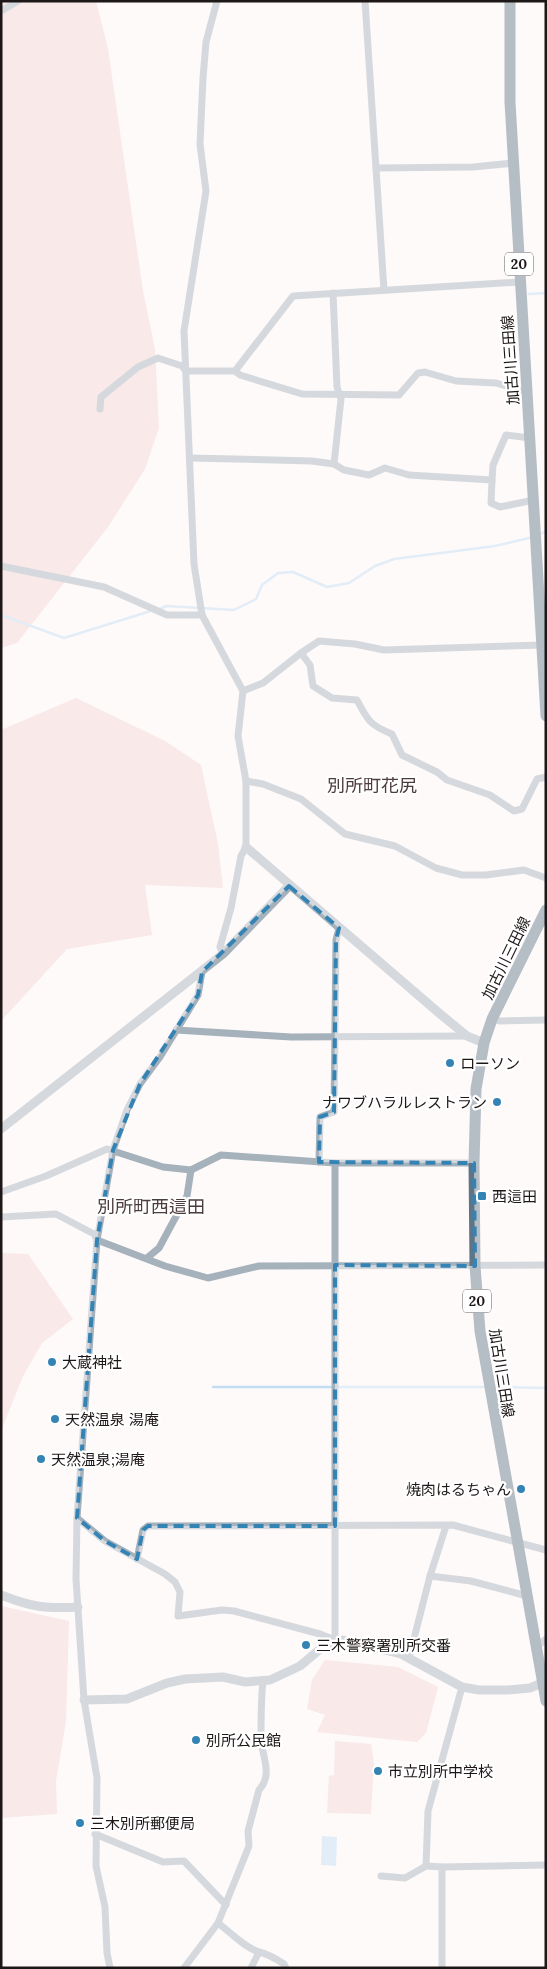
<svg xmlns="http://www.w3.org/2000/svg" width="547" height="1969" font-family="Lora,'Noto Sans JP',serif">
  <rect width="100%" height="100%" fill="#fefafa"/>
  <g fill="#f3d4d3">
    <path d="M 1,1 L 96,1 L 108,49 L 143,291 L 155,349 L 159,428 L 145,469 L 108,527 L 17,643 L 1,648 Z"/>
    <path d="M 76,698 L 165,741 L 201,765 L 218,844 L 223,888 L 145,885 L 152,935 L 67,949 L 1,1021 L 1,730 Z"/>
    <path d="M 1,1253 L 28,1254 L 73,1319 L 42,1343 L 23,1376 L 1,1431 Z"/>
    <path d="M 1,1606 L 69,1621 L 66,1721 L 56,1781 L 57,1814 L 1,1818 Z"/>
    <path d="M 325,1660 L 398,1667 L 438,1687 L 426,1733 L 417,1742 L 317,1732 L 325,1715 L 307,1709 L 312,1680 Z"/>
    <path d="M 335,1741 L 371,1744 L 374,1763 L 371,1814 L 327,1813 L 329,1776 L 334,1775 Z"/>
  </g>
  <path fill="#c1def4" d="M 322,1836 L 337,1837 L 336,1866 L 321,1865 Z"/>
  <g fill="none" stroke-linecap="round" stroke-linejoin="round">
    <g stroke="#c1def4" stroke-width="2.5">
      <path d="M 529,294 L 546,293"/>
      <path d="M 538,535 L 546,531"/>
      <path d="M 159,609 L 167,606 L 234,610 L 256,599 L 262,585 L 278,573 L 293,572 L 327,587 L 349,583 L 375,566 L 394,559 L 495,546 L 533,537"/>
      <path d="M 1,615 L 64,638 L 154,610"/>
      <path d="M 213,1387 L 487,1387"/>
      <path d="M 495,1387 L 546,1388"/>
    </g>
    <g stroke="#a5b2bb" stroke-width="7">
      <path d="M 217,1 L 206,42 L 203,78 L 200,144 L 206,191 L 184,331 L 194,564 L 202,615 L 243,691 L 238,736 L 246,781 L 246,847 L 241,856 L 231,908 L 220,947 L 223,954"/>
      <path d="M 365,1 L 384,290"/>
      <path d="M 1,11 L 18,1"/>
      <path d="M 376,168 L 473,167 L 514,163"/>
      <path d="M 333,293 L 337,387 L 341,399 L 334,464"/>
      <path d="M 235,371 L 240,375 L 302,394 L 399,395 L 418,373 L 425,372 L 456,381 L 496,383 L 527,392"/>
      <path d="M 100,409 L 101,397 L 138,367 L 158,358 L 182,366 L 186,371 L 235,371 L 293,296 L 520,282"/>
      <path d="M 190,458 L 312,461 L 334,464 L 344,470 L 369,475 L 385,468 L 409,475 L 492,480 L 491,503 L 500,507 L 534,500"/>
      <path d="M 492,480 L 493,465 L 506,435 L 530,438"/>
      <path d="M 1,566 L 104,587 L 167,615 L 202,615"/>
      <path d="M 301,653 L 319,641 L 355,644 L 384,650 L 543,645"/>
      <path d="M 243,691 L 263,683 L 301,653 L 310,665 L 313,686 L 332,698 L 357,700 C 368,721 370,725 392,734 L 402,755 L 437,772 L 447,780 L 490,795 L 514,811 L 522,809 L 537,779 L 546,777"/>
      <path d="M 246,781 L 263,784 L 301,799 L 345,834 L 395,846 L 436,868 L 462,875 L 486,875 L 524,870 L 546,878"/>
      <path d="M 492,1019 L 500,1021 L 546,1020"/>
      <path d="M 176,1030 L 291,1037 L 467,1036"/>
      <path d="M 319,1162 L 320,1117 L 334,1112 L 336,940 L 339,928"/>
      <path d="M 1,1192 L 46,1176 L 107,1149 L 163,1167 L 191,1170 L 221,1155 L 335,1163 L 474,1163"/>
      <path d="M 1,1217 L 56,1214 L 94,1234 L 97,1240 L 165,1266 L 208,1278 L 259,1266 L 546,1265"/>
      <path d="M 147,1258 L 159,1248 L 187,1196 L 191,1170"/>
      <path d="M 77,1518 L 105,1541 L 165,1574 L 175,1582 L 180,1592 L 178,1616 L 222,1610 L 234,1611 L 320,1634 L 335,1640 L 335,1163"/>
      <path d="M 137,1559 L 143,1530 L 148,1526 L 453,1525 L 546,1550"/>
      <path d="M 430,1576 L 471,1581 L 527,1596"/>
      <path d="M 536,1647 L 546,1639"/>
      <path d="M 409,1658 L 430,1576 L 446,1526"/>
      <path d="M 95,1834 L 163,1862 L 184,1861 L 226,1905"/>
      <path d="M 442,1867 L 546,1865"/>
      <path d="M 381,1876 L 405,1878 L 426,1866"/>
      <path d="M 218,1923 C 230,1932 245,1948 259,1952 C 268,1954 275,1958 284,1964 L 286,1968"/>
      <path d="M 110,1968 L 107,1953 L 105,1907 L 96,1866 L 97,1778 L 84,1700 L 76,1579 L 77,1518 L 97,1240 L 113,1150 L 127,1110 L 140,1084 L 160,1057 L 198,995 L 202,972"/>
      <path d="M 184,1968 L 218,1923 L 249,1846 L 248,1831 L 259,1790 C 274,1774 261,1755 261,1737 C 261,1718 261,1699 263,1681"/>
      <path d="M 251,1968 L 259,1952"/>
      <path d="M 442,1968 L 442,1867 L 426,1866 L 428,1811 L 462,1687"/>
    </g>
    <g stroke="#a5b2bb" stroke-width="9">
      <path d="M 246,847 L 439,1013 L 467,1036 L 484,1043"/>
      <path d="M 1,1129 L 223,954 L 289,886"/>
      <path d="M 1,1595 C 32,1607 45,1609 78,1607"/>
      <path d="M 84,1700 L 127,1699 L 167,1683 L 185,1679 L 223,1677 L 245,1682 L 270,1680 L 300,1666 L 325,1645 L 343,1640 L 401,1654 L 462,1687 L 479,1690 L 508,1690 L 530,1688 L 542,1683"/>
    </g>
    <g stroke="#5f7585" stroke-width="11">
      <path d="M 510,1 L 510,102 L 546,716"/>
      <path d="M 546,910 L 492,1019 L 484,1043 L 476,1089 L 474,1163 L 475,1266 L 480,1331 L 546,1701"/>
    </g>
  </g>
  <path d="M0 0H547V1969H0ZM 289,886 L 339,928 L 336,940 L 334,1112 L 320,1117 L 319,1162 L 474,1163 L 475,1266 L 335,1265 L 335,1526 L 148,1526 L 143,1530 L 137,1559 L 105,1541 L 77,1518 L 97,1240 L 113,1150 L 140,1084 L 198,995 L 202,972 Z" fill="#fefafa" fill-opacity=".55" fill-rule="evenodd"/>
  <path fill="none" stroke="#3483b5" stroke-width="4" stroke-dasharray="10 6" stroke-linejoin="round" d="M 289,886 L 339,928 L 336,940 L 334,1112 L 320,1117 L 319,1162 L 474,1163 L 475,1266 L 335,1265 L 335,1526 L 148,1526 L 143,1530 L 137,1559 L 105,1541 L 77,1518 L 97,1240 L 113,1150 L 140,1084 L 198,995 L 202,972 Z"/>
  <g fill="#3483b5" stroke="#fff" stroke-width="2">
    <circle cx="450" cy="1063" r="5"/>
    <circle cx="497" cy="1102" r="5"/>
    <rect x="477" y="1191" width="10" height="10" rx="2.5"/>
    <circle cx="52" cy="1362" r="5"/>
    <circle cx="55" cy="1419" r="5"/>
    <circle cx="41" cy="1459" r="5"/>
    <circle cx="521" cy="1489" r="5"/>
    <circle cx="306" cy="1645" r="5"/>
    <circle cx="196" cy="1740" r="5"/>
    <circle cx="378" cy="1771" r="5"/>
    <circle cx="80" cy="1823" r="5"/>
  </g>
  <g text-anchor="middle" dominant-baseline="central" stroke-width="4.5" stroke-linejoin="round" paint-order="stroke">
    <g fill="#fff" stroke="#625d5d" stroke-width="1">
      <rect x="505" y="252.5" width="28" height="23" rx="4"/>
      <rect x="463" y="1289.5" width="28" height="23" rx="4"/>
    </g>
    <g font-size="14" font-weight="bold" fill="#1e1717">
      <text x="519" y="264">20</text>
      <text x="477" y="1301">20</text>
    </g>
    <g font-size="15" fill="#1e1717" stroke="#fff">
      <text transform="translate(510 360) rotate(-94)">加古川三田線</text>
      <text transform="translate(506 958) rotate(-64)">加古川三田線</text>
      <text transform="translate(502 1373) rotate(81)">加古川三田線</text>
    </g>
    <g font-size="15" fill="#1e1717" stroke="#fff" text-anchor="start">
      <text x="460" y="1063">ローソン</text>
      <text x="487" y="1102" text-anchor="end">ナワブハラルレストラン</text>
      <text x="492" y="1196">西這田</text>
      <text x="62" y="1362">大蔵神社</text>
      <text x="65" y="1419">天然温泉 湯庵</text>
      <text x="51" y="1459">天然温泉;湯庵</text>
      <text x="511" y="1489" text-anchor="end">焼肉はるちゃん</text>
      <text x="316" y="1645">三木警察署別所交番</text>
      <text x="206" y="1740">別所公民館</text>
      <text x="388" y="1771">市立別所中学校</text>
      <text x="90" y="1823">三木別所郵便局</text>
    </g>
    <g font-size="18" fill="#4d3c3c" stroke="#fff">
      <text x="372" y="785">別所町花尻</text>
      <text x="151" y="1206">別所町西這田</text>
    </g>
  </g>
  <rect width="547" height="1969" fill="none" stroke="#1e1717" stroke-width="5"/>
</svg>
